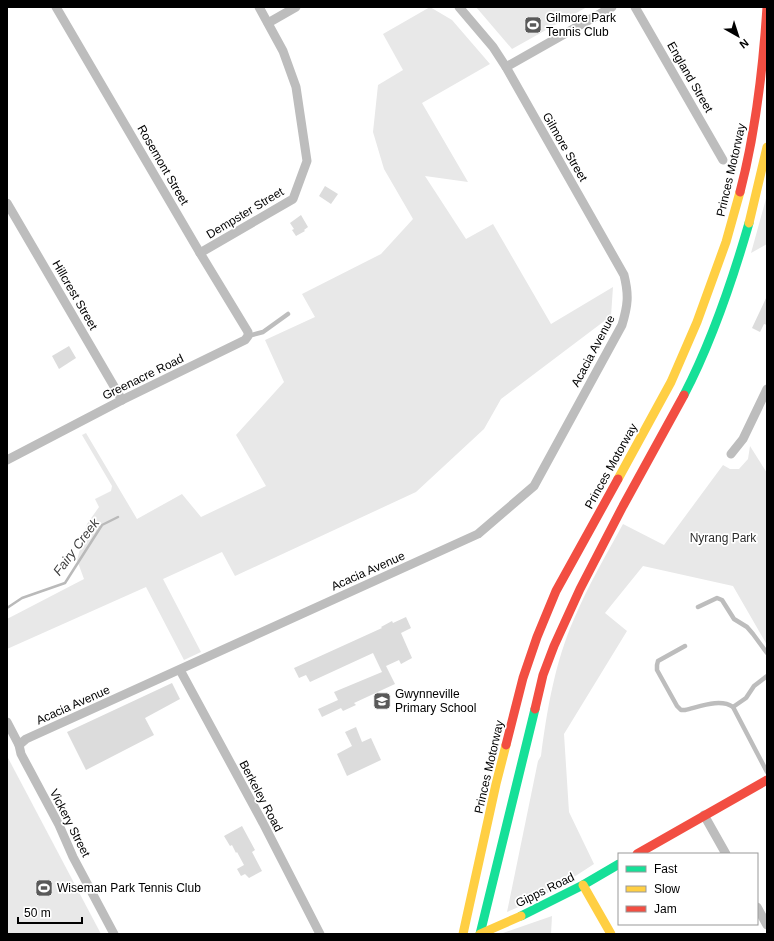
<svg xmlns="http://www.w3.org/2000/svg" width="774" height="941" font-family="Arial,sans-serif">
  <rect width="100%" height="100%" fill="#fff"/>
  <g fill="#e8e8e8">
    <path d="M 430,7 L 452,20 L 490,64 L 422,103 L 468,182 L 425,176 L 466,239 L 493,224 L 551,324 L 613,287 L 611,316 L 501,399 L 484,429 L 416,492 L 235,576 L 222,552 L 163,579 L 201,652 L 184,660 L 146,587 L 7,649 L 7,619 L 84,579 L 77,560 L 87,524 L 99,507 L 95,499 L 111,491 L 112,486 L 82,435 L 86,433 L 137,519 L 182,494 L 201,517 L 266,486 L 236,435 L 284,382 L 265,340 L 315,317 L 302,294 L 381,254 L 413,219 L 384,169 L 373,132 L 378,85 L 403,70 L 383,34 Z"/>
    <path d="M 476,7 L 587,7 L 512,49 Z"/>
    <path d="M 767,195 L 767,244 L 751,253 Z"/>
    <path d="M 750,446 L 767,473 L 767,645 L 733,586 L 643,566 L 605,613 L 627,631 L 564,734 L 569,812 L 594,864 L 560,886 L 535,900 L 507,912 L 538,761 L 541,756 C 547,710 555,662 574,619 C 588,586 606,555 623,524 L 664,545 L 723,465 L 730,469 L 739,469 L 748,459 Z"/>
    <path d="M 7,756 L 101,934 L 7,934 Z"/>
    <path d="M 552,916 L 551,934 L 503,934 L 503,933 Z"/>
  </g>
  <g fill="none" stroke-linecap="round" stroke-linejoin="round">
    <path stroke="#bababa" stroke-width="2.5" d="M 7,608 L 22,598 L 65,583 L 102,525 L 118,517"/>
  </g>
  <g fill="#dcdcdc">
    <path d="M 325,186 L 338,194 L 331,204 L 319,196 Z"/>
    <path d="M 301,215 L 308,227 L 304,230 L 305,231 L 296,236 L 292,230 L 294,229 L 290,223 Z"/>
    <path d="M 767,296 L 767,325 L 764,324 L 760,332 L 752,328 Z"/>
    <path d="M 69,346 L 76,358 L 59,369 L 52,356 Z"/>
    <path d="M 406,617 L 411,628 L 401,633 L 412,658 L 401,664 L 399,660 L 386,666 L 395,684 L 354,703 L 356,705 L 343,711 L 341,708 L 322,717 L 318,709 L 338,700 L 334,692 L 382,672 L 373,653 L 310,682 L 306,675 L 299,678 L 294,668 L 382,628 L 381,627 L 392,621 L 393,623 Z"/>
    <path d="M 172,683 L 180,699 L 145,718 L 154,735 L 86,770 L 67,732 Z"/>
    <path d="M 356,727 L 362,742 L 371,738 L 381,760 L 347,776 L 337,754 L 352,746 L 345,732 Z"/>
    <path d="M 242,826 L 255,850 L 252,852 L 262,871 L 249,878 L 245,874 L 241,876 L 237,869 L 244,865 L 237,852 L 236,853 L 232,845 L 230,846 L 224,836 Z"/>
  </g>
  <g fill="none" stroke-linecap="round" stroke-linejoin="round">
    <g stroke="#bdbdbd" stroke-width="4.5">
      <path d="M 248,336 L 263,332 L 288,314"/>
      <path d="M 698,607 L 717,598 L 722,600 L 734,619 L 747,627 L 753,634 L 767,653"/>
      <path d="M 685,646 L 658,661 L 657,665 L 657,670 L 677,706 L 681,710 L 685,710 C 699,707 720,698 733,707 L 767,772"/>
      <path d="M 733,707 L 746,698 L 754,686 L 767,676"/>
    </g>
    <g stroke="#bdbdbd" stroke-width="9">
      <path d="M 635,7 L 723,160"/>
      <path d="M 268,23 L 296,7"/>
      <path d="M 506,67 L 612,7"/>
      <path d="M 7,203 L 122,400"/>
      <path d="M 200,253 L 293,199 L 307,161 L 296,87 L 283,51 L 259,7"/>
      <path d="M 731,454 L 743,439 L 767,389"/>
      <path d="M 7,460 L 122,400 L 245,340 L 248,336 L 248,332 L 200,253 L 56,7"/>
      <path d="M 180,670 L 263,823 L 320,934"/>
      <path d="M 7,722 L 19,745 L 21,754 L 59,825 L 73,857 L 114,934"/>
      <path d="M 19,745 L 26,739 L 478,534 L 534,486 L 622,325 C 628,305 629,295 624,275 L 506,67 L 493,47 L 459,7"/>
      <path d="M 704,815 L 726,854"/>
      <path d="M 757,907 L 767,925"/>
    </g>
    <g stroke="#16e098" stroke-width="9">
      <path d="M 684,395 C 712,341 732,282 749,223"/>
      <path d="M 521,916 L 583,885 L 619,864"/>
      <path d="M 480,934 L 535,709"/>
    </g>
    <g stroke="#ffcf43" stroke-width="9">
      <path d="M 749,223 L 767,147"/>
      <path d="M 618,479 L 671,382 L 697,322 L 726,242 L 740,192"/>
      <path d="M 583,885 L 611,934"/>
      <path d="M 463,934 L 496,784 L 506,745"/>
    </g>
    <g stroke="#f24e42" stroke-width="9">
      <path d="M 740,192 C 756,131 763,69 767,7"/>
      <path d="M 535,709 L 543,675 L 554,646 L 580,589 L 623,506 L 684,395"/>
      <path d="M 506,745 L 523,678 L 537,637 L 556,591 L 618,479"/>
      <path d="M 637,854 L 767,780"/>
    </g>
    <path stroke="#ffcf43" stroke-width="9" d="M 480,934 L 521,916"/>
  </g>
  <defs>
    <symbol id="stadium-square" viewBox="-11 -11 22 22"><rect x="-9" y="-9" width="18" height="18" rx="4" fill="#595959" stroke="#fff"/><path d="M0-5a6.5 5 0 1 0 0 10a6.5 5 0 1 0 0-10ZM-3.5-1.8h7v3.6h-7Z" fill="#fff"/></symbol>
    <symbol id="school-square" viewBox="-11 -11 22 22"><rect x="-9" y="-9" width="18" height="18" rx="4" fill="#595959" stroke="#fff"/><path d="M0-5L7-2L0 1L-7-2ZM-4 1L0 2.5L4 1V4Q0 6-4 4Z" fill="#fff"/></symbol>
  </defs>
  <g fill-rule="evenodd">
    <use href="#stadium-square" x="523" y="15" width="20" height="20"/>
    <use href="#school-square" x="372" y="691" width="20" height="20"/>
    <use href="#stadium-square" x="34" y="878" width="20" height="20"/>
  </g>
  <g text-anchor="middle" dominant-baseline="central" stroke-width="3.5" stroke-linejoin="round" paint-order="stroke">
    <g font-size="12" fill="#000" stroke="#fff" text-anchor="start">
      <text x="546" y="18">Gilmore Park<tspan x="546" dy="14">Tennis Club</tspan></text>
      <text x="395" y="694">Gwynneville<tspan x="395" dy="14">Primary School</tspan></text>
      <text x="57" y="888">Wiseman Park Tennis Club</text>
    </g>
    <g font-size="12" fill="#000" stroke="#fff">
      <text transform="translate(690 77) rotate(60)">England Street</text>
      <text transform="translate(565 147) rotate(60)">Gilmore Street</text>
      <text transform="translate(163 165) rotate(60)">Rosemont Street</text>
      <text transform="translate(731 170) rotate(-77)">Princes Motorway</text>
      <text transform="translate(245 213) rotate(-31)">Dempster Street</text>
      <text transform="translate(75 295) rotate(60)">Hillcrest Street</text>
      <text transform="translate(593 351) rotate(-62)">Acacia Avenue</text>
      <text transform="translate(143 377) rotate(-26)">Greenacre Road</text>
      <text transform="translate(611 466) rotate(-61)">Princes Motorway</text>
      <text transform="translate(368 571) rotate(-24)">Acacia Avenue</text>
      <text transform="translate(73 705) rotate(-24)">Acacia Avenue</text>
      <text transform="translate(489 767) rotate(-77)">Princes Motorway</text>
      <text transform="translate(261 796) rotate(62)">Berkeley Road</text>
      <text transform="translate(70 823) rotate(63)">Vickery Street</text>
      <text transform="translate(545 890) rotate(-26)">Gipps Road</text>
    </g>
    <g font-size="12" fill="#2d2d2d" stroke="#fff">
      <text x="723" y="538">Nyrang Park</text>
    </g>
    <g font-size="13" font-style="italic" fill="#3e3e3e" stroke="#fff">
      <text transform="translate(76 547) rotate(-53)">Fairy Creek</text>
    </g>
  </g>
  <rect width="774" height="941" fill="none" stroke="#000000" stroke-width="16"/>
  <rect x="618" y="853" width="140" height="72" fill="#ffffff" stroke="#999999"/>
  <rect x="626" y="866" width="20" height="6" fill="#16e098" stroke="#999999"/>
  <text x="654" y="873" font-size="12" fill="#000000">Fast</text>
  <rect x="626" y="886" width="20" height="6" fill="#ffcf43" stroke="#999999"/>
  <text x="654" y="893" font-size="12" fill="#000000">Slow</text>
  <rect x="626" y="906" width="20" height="6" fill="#f24e42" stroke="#999999"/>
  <text x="654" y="913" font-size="12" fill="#000000">Jam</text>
  <g transform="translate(738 36) rotate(141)" stroke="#ffffff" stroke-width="3" paint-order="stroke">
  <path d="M0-3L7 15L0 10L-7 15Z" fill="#000000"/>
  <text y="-6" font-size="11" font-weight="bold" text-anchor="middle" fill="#000000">N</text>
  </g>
  <path d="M18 917v6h64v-6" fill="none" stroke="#000000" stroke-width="2"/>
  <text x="24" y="917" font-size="12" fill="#000000" stroke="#ffffff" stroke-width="3" paint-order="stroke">50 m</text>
</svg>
